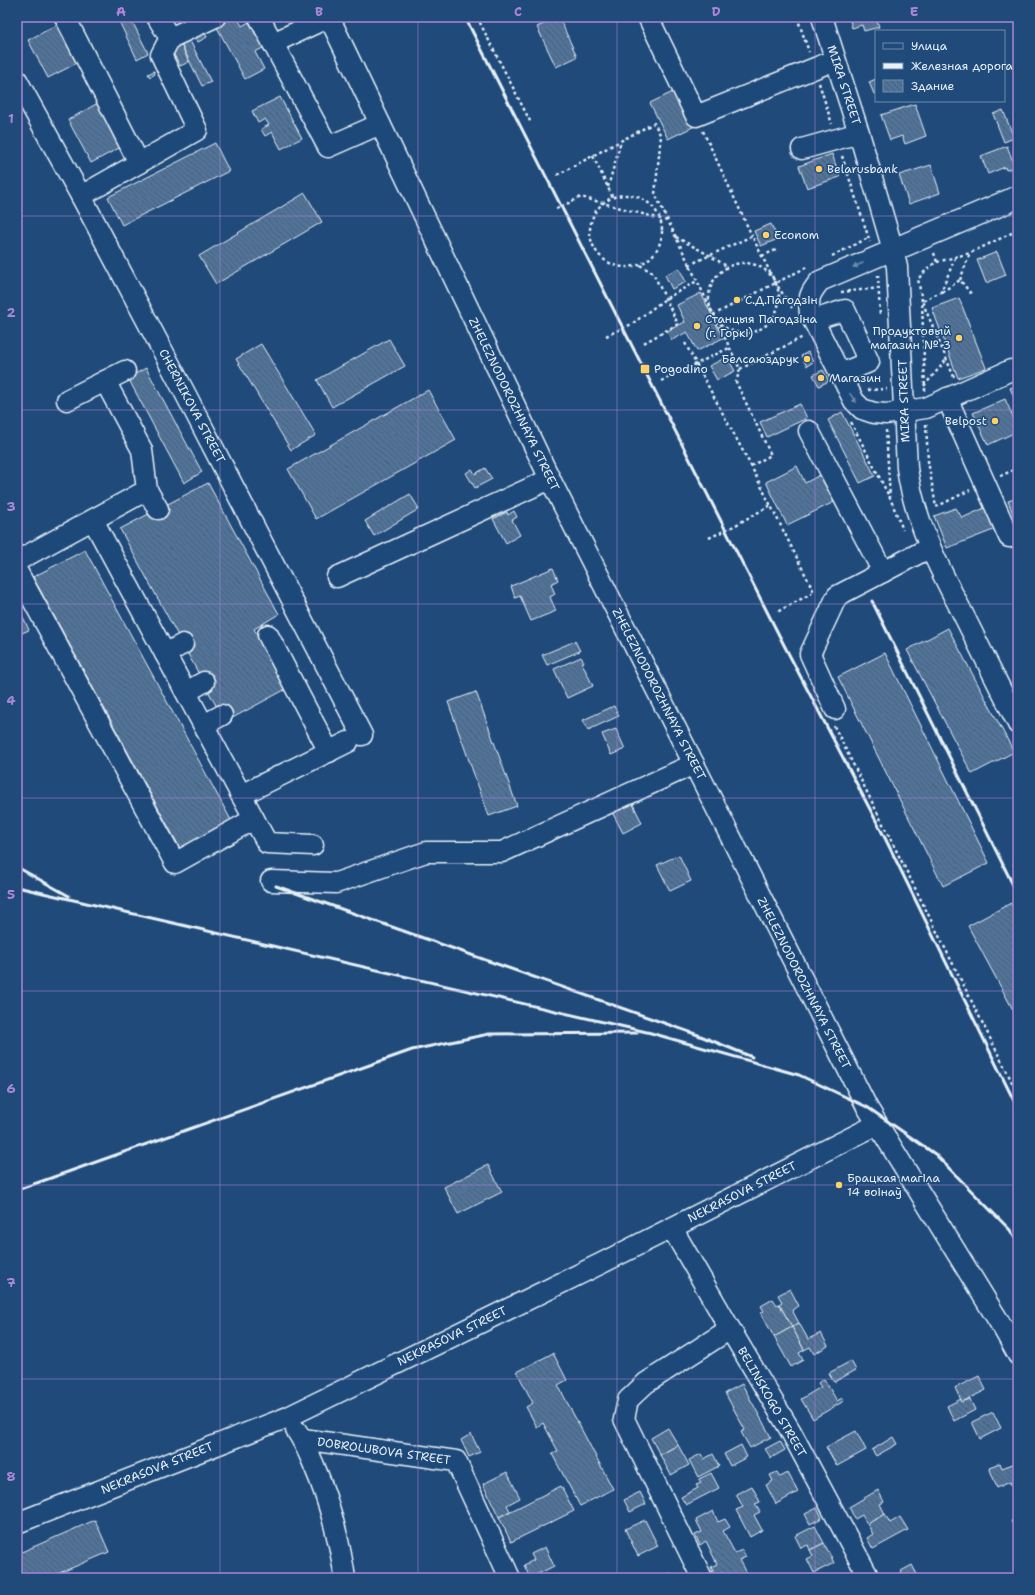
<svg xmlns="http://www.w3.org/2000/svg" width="1035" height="1595" font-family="'Shantell Sans',sans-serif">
  <defs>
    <pattern id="building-back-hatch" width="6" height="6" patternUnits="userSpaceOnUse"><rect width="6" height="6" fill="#517399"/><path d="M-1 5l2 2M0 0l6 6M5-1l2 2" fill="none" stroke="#4c5e72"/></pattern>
  </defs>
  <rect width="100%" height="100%" fill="#1f4a7a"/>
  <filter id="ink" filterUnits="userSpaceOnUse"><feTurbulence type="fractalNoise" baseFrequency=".025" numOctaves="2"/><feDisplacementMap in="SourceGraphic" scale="8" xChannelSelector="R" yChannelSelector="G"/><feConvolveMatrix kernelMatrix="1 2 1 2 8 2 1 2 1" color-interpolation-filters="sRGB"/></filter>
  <g filter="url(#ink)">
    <g fill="url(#building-back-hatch)" stroke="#e8f1f8">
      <path d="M 117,17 L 130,17 L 148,53 L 137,59 Z"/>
      <path d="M 219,17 L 241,17 L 238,19 L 242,26 L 249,22 L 256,35 L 262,32 L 269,45 L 255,52 L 264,69 L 245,79 L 213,20 Z"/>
      <path d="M 559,17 L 577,57 L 556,67 L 537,27 Z"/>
      <path d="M 849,17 L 876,17 L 879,27 L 864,31 L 862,25 L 852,28 Z"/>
      <path d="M 59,24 L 79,62 L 48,78 L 28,40 Z"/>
      <path d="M 201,25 L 207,37 L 198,42 L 192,30 Z"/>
      <path d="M 186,33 L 211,82 L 202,86 L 180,42 Z"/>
      <path d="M 180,42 L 189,62 L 180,66 L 170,47 Z"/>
      <path d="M 154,71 L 155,74 L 150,77 L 148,74 Z"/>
      <path d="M 876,79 L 876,94 L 874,94 L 869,82 Z"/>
      <path d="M 677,90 L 695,126 L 668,139 L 650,103 Z"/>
      <path d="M 280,97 L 302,138 L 281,149 L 272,132 L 265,136 L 261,129 L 269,125 L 265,119 L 258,123 L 252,111 Z"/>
      <path d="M 98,103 L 121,147 L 91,163 L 68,120 Z"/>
      <path d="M 915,104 L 926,136 L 905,144 L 902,136 L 890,140 L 881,115 Z"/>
      <path d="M 1003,110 L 1014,138 L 1004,142 L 993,114 Z"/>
      <path d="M 215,143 L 229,171 L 122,225 L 108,197 Z"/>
      <path d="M 1007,146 L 1015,167 L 1006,170 L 1005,167 L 988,174 L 981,156 Z"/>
      <path d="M 832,154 L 840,177 L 807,188 L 799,166 Z"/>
      <path d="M 931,165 L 940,193 L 909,204 L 899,175 Z"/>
      <path d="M 305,193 L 322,222 L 216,284 L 199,256 Z"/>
      <path d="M 771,224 L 778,239 L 761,246 L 754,231 Z"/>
      <path d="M 997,252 L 1006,275 L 986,283 L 977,260 Z"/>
      <path d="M 679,268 L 686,282 L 672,289 L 665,275 Z"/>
      <path d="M 701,293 L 723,338 L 697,351 L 687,332 L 672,340 L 667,331 L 685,322 L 677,305 Z"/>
      <path d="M 959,298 L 986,368 L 958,378 L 932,308 Z"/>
      <path d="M 389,339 L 405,366 L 332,407 L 317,380 Z"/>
      <path d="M 261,344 L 316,435 L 291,450 L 236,359 Z"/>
      <path d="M 808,352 L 813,362 L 807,366 L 801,356 Z"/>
      <path d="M 727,357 L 735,371 L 717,380 L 709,366 Z"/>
      <path d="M 146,368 L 202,472 L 184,483 L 128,378 Z"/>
      <path d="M 823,370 L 829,381 L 819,386 L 813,375 Z"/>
      <path d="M 1018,385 L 1018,406 L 1010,388 Z"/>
      <path d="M 428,390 L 456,440 L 316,519 L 288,469 Z"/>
      <path d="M 1005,399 L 1018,428 L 1018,431 L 988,445 L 973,413 Z"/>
      <path d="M 800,404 L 807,418 L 767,437 L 760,422 Z"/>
      <path d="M 842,412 L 875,476 L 860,483 L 828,420 Z"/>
      <path d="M 797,466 L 805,483 L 820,475 L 834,502 L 787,525 L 766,482 Z"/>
      <path d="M 485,468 L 492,479 L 475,488 L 466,473 L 472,469 L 475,474 Z"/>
      <path d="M 208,483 L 279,614 L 254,629 L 288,688 L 225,722 L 120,529 Z"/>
      <path d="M 410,494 L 419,509 L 374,536 L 365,521 Z"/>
      <path d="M 1018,498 L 1018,523 L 1017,524 L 1008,501 Z"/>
      <path d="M 987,507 L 996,529 L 947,548 L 934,516 L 956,508 L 962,518 Z"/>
      <path d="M 514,511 L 517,517 L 512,520 L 520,535 L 506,543 L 493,519 L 507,512 L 508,515 Z"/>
      <path d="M 85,550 L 232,822 L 181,850 L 33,577 Z"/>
      <path d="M 553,568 L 558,580 L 551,584 L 555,594 L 550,597 L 556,611 L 531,621 L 520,596 L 515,598 L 511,586 Z"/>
      <path d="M 17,604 L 29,630 L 17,635 Z"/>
      <path d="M 948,628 L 1014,752 L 972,774 L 907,650 Z"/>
      <path d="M 575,641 L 580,651 L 547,665 L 542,655 Z"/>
      <path d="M 885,653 L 989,863 L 943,886 L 838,677 Z"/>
      <path d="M 581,657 L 584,662 L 582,663 L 593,686 L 567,698 L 554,669 Z"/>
      <path d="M 476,692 L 517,806 L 489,816 L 448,702 Z"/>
      <path d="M 614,706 L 619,716 L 588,730 L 583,720 Z"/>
      <path d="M 616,729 L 625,749 L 611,755 L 602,734 Z"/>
      <path d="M 630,798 L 642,823 L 623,833 L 610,808 Z"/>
      <path d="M 679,855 L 691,881 L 670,891 L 657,865 Z"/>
      <path d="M 1018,861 L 1018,873 L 1013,864 Z"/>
      <path d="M 1011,903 L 1018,916 L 1018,1019 L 968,926 Z"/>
      <path d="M 488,1165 L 502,1192 L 458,1214 L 444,1187 Z"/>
      <path d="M 790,1289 L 799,1306 L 792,1310 L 799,1323 L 792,1327 L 779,1304 L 782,1302 L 778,1295 Z"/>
      <path d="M 773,1299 L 777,1305 L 779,1304 L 792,1327 L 774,1337 L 761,1313 L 764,1311 L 761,1306 Z"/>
      <path d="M 799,1323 L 808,1339 L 821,1333 L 828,1346 L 814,1354 L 810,1347 L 804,1350 L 792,1327 Z"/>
      <path d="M 792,1327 L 804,1350 L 799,1353 L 803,1360 L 791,1367 L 774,1337 Z"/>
      <path d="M 553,1353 L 567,1380 L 558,1385 L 613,1489 L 580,1506 L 552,1454 L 558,1451 L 543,1423 L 537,1427 L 526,1407 L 533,1403 L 517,1372 Z"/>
      <path d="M 851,1361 L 856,1370 L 834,1382 L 829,1373 Z"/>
      <path d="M 979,1376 L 986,1390 L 962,1402 L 955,1388 Z"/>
      <path d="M 824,1379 L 837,1401 L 842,1398 L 844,1401 L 813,1419 L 801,1399 L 821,1387 L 818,1383 Z"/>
      <path d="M 742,1384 L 771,1437 L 750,1448 L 741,1432 L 745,1430 L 725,1393 Z"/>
      <path d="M 961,1399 L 962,1402 L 970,1399 L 975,1410 L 954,1421 L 947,1406 Z"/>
      <path d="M 993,1412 L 1001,1428 L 980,1439 L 972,1422 Z"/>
      <path d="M 668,1428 L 678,1445 L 660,1455 L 651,1438 Z"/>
      <path d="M 856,1431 L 866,1450 L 837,1466 L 826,1447 Z"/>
      <path d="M 471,1434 L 480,1452 L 469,1457 L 461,1440 Z"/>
      <path d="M 893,1437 L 897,1444 L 876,1456 L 872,1450 Z"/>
      <path d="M 780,1441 L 785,1450 L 771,1458 L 765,1449 Z"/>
      <path d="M 678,1445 L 689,1465 L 671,1475 L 660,1455 Z"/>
      <path d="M 741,1445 L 747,1457 L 730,1466 L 724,1454 Z"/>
      <path d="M 701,1454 L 704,1459 L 713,1454 L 719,1466 L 698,1477 L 689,1460 Z"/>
      <path d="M 1018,1462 L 1018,1503 L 1010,1482 L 997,1488 L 989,1467 L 1000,1463 L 1002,1468 Z"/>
      <path d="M 507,1472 L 520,1498 L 507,1505 L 510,1511 L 499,1517 L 483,1484 Z"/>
      <path d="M 777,1472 L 780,1477 L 788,1473 L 798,1492 L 776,1504 L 766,1485 L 773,1481 L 770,1475 Z"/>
      <path d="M 711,1473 L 719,1488 L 686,1505 L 681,1497 L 698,1488 L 696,1485 L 701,1483 L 699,1479 Z"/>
      <path d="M 561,1486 L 574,1511 L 511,1542 L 499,1517 Z"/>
      <path d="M 752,1486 L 760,1502 L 755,1504 L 760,1512 L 754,1515 L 762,1530 L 750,1537 L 736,1510 L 743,1507 L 736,1494 Z"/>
      <path d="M 878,1490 L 884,1502 L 880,1504 L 885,1514 L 867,1524 L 862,1515 L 855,1519 L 849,1507 Z"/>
      <path d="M 640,1492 L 646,1504 L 630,1512 L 624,1500 Z"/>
      <path d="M 817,1508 L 822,1518 L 810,1524 L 805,1514 Z"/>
      <path d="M 713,1511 L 718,1522 L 725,1519 L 730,1527 L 723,1531 L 735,1553 L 742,1550 L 746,1557 L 739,1560 L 746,1573 L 735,1578 L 724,1578 L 722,1573 L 715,1576 L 711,1567 L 717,1564 L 706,1541 L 700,1545 L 695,1535 L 702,1532 L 696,1520 Z"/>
      <path d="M 885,1514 L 890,1523 L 900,1517 L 908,1530 L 873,1549 L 867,1538 L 873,1534 L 867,1524 Z"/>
      <path d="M 1018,1518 L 1018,1535 L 1011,1521 Z"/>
      <path d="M 95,1520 L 109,1552 L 48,1578 L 17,1578 L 17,1554 Z"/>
      <path d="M 645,1520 L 658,1546 L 638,1556 L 625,1529 Z"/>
      <path d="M 815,1526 L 824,1543 L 810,1550 L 808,1545 L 801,1548 L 795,1536 Z"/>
      <path d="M 824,1543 L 834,1563 L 814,1573 L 807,1559 L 813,1556 L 810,1550 Z"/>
      <path d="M 545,1547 L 554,1566 L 530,1578 L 524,1565 L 534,1560 L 531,1554 Z"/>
      <path d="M 912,1565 L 919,1578 L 896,1578 L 902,1575 L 901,1571 Z"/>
      <path d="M 671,1573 L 674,1578 L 661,1578 Z"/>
    </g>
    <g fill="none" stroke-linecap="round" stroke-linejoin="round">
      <defs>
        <g id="minor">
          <path d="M 65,17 L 139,163"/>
          <path d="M 157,17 L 170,38"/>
          <path d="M 259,17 L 328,147 L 380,124"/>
          <path d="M 329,17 L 550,479 L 867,1107 L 1003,1328 L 1018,1355"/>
          <path d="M 648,17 L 696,116 L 835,60"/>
          <path d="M 822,17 L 859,133 L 893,250 L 897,267 L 907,468 C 914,519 937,564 961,610 C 980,648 999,686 1018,724"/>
          <path d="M 273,43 L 329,17"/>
          <path d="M 17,80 L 81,196 L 186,395 L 362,735"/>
          <path d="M 802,149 L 859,133"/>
          <path d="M 81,196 L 197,130 L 161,55 L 170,38 L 215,17"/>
          <path d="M 893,250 L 820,281 C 809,294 808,298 810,314 L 854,401 L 862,409 L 874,413 L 886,414 L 926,408 L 1011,370"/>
          <path d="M 813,320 L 845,310 L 869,362 L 840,374"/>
          <path d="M 947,398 L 1009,537"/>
          <path d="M 67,400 L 125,371"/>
          <path d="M 809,431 L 883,572"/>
          <path d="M 147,490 L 158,509"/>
          <path d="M 93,520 L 267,843 L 313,845"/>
          <path d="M 17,561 L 147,490 L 142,450 L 105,381"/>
          <path d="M 17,571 L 175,863 L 254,819"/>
          <path d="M 337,577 L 550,479"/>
          <path d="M 268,635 L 329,752"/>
          <path d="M 165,654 L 183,644"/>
          <path d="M 186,692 L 204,682"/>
          <path d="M 835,709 L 810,654 L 837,596 L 929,548"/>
          <path d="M 204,725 L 222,715"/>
          <path d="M 241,795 L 348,742"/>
          <path d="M 271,881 L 336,883 L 426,852 L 502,852 L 694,764"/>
          <path d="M 672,1228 L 730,1329 L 790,1430 L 869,1578"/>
          <path d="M 296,1430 C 303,1440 308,1451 313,1463 C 329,1500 339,1538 345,1578"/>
          <path d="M 303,1439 L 456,1461 L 510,1578"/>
          <path d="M 17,1523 L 288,1417 L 600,1264 L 876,1125"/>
          <path d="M 702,1578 L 624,1419 L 628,1400 L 646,1383 L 730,1329"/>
        </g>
        <path id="major" d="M 893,250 L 1018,197"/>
      </defs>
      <use href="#minor" stroke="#e8f1f8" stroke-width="23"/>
      <use href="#major" stroke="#e8f1f8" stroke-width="25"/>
      <g stroke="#e8f1f8" stroke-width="2.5" stroke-dasharray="3 3" stroke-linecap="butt">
        <path d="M 477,17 L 531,123"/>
        <path d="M 797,17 L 809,52"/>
        <path d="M 819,83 L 832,124"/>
        <path d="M 703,131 L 752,236"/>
        <path d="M 593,156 L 613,198"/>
        <path d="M 842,156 L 870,242"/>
        <path d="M 557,175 L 654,123 L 661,136 L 655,194 L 740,369 L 736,382 L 771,455 L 751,466"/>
        <path d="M 608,187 L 621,141"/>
        <circle cx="626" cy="231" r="36"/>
        <path d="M 556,209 L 581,197 L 668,221"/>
        <path d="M 676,237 L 709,255 L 728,267"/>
        <path d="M 934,253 L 937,262"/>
        <path d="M 762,256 L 776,250"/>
        <path d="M 832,256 L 868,238"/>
        <circle cx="744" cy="298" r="35"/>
        <path d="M 640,265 L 653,273 L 678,324 L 642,344"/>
        <path d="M 689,265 L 752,236 L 775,282 L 792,308"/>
        <path d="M 878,275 L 880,316"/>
        <path d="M 960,280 L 970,253"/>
        <path d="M 841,292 L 880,288"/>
        <path d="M 942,292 L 960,280 L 972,295"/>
        <path d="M 713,315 L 809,266"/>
        <path d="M 606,336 L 632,324 L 665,299 L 697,281"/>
        <path d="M 685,343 L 751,466 L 814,592 L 777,612"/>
        <path d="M 740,369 L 803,337"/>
        <path d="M 954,377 L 922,301 L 941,292 L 955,258"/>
        <path d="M 661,381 L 729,348"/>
        <path d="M 924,386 L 947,359"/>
        <path d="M 868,390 L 887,389"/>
        <path d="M 925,391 L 922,301 L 918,279 L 930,266 L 937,262 L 970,253 L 1018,230"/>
        <path d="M 851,422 L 890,498"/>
        <path d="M 926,424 L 928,461 L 936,507 L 970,490"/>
        <path d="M 886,430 L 890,498 L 903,530"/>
        <path d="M 1000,476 L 1018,468"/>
        <path d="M 709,538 L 734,526 L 771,505"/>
        <path d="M 834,726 L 1018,1094"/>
      </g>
      <use href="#minor" stroke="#1f4a7a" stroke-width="20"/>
      <use href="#major" stroke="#1f4a7a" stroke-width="22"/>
      <g stroke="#e8f1f8" stroke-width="3">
        <path d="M 465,17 L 784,645 L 884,836 L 1018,1109"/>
        <path d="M 872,601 L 1018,895"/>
        <path d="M 17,867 L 69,896"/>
        <path d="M 276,886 L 698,1035 L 752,1057"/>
        <path d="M 17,887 L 651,1033 L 799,1075 L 867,1107 L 935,1154 L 1010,1230 L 1018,1243"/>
        <path d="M 17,1190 L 412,1050 L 489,1034 L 637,1033"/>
      </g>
    </g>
    <defs><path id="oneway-solid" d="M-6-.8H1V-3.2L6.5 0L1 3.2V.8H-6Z"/></defs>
    <g fill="#6f8dac">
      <use href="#oneway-solid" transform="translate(858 265) rotate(157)"/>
      <use href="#oneway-solid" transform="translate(853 398) rotate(55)"/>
    </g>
  </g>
  <path fill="none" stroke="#ac85d9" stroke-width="1" stroke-opacity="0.55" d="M 220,17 L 220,1578M 418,17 L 418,1578M 617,17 L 617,1578M 815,17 L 815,1578M 17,216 L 1018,216M 17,410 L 1018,410M 17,604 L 1018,604M 17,798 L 1018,798M 17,991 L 1018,991M 17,1185 L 1018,1185M 17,1379 L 1018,1379"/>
  <g fill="#ffd166" stroke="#1f4a7a" stroke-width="1.5">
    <circle cx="819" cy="169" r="4"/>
    <circle cx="766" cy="235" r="4"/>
    <circle cx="737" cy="300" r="4"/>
    <circle cx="697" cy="326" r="4"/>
    <circle cx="959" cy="338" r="4"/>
    <circle cx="807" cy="359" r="4"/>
    <rect x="640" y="364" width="10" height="10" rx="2"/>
    <circle cx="821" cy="378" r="4"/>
    <circle cx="995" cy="421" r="4"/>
    <circle cx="839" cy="1185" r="4"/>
  </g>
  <g text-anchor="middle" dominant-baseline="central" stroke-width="3" stroke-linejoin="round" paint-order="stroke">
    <g font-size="12" fill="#e8f1f8" stroke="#1f4a7a">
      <text transform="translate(844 85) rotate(72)">MIRA STREET</text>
      <text transform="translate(904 401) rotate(-92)">MIRA STREET</text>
      <text transform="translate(514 404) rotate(64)">ZHELEZNODOROZHNAYA STREET</text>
      <text transform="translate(192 406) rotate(62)">CHERNIKOVA STREET</text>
      <text transform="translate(659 694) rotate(63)">ZHELEZNODOROZHNAYA STREET</text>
      <text transform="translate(804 983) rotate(63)">ZHELEZNODOROZHNAYA STREET</text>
      <text transform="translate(742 1192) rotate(-27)">NEKRASOVA STREET</text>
      <text transform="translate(452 1336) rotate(-26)">NEKRASOVA STREET</text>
      <text transform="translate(772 1402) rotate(60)">BELINSKOGO STREET</text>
      <text transform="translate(384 1451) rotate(8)">DOBROLUBOVA STREET</text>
      <text transform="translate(157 1468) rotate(-22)">NEKRASOVA STREET</text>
    </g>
    <g font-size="12" fill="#e8f1f8" stroke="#1f4a7a" text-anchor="start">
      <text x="827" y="169">Belarusbank</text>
      <text x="774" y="235">Econom</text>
      <text x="745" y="300">С.Д.Пагодзін</text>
      <text x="705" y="319">Станцыя Пагодзіна<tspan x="705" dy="14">(г. Горкі)</tspan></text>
      <text x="951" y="331" text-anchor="end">Продуктовый<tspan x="951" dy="14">магазин № 3</tspan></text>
      <text x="799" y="359" text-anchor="end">Белсаюздрук</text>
      <text x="654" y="369">Pogodino</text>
      <text x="829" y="378">Магазин</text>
      <text x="987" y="421" text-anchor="end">Belpost</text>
      <text x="847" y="1178">Брацкая магіла<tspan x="847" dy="14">14 воінаў</tspan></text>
    </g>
  </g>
  <rect width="1035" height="1595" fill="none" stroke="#1f4a7a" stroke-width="44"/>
  <rect x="875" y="30" width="130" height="72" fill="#1f4a7a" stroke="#6f8dac"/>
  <rect x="883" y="43" width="20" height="6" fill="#1f4a7a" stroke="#6f8dac"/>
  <text x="911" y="50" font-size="12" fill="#e8f1f8">Улица</text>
  <rect x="883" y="63" width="20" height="6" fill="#e8f1f8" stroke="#6f8dac"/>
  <text x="911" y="70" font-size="12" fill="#e8f1f8">Железная дорога</text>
  <rect x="883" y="80" width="20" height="12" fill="url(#building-back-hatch)" stroke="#6f8dac"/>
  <text x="911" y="90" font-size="12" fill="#e8f1f8">Здание</text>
  <rect x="22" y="22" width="991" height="1551" fill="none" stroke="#ac85d9" stroke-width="1.5"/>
  <g font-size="13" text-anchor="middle" font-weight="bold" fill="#ac85d9">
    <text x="121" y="16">A</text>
    <text x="319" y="16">B</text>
    <text x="518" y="16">C</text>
    <text x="716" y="16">D</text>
    <text x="914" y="16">E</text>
    <text x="11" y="123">1</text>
    <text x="11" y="317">2</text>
    <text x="11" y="511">3</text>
    <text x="11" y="705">4</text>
    <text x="11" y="899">5</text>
    <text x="11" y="1093">6</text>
    <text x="11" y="1287">7</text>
    <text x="11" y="1481">8</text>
  </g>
</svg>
